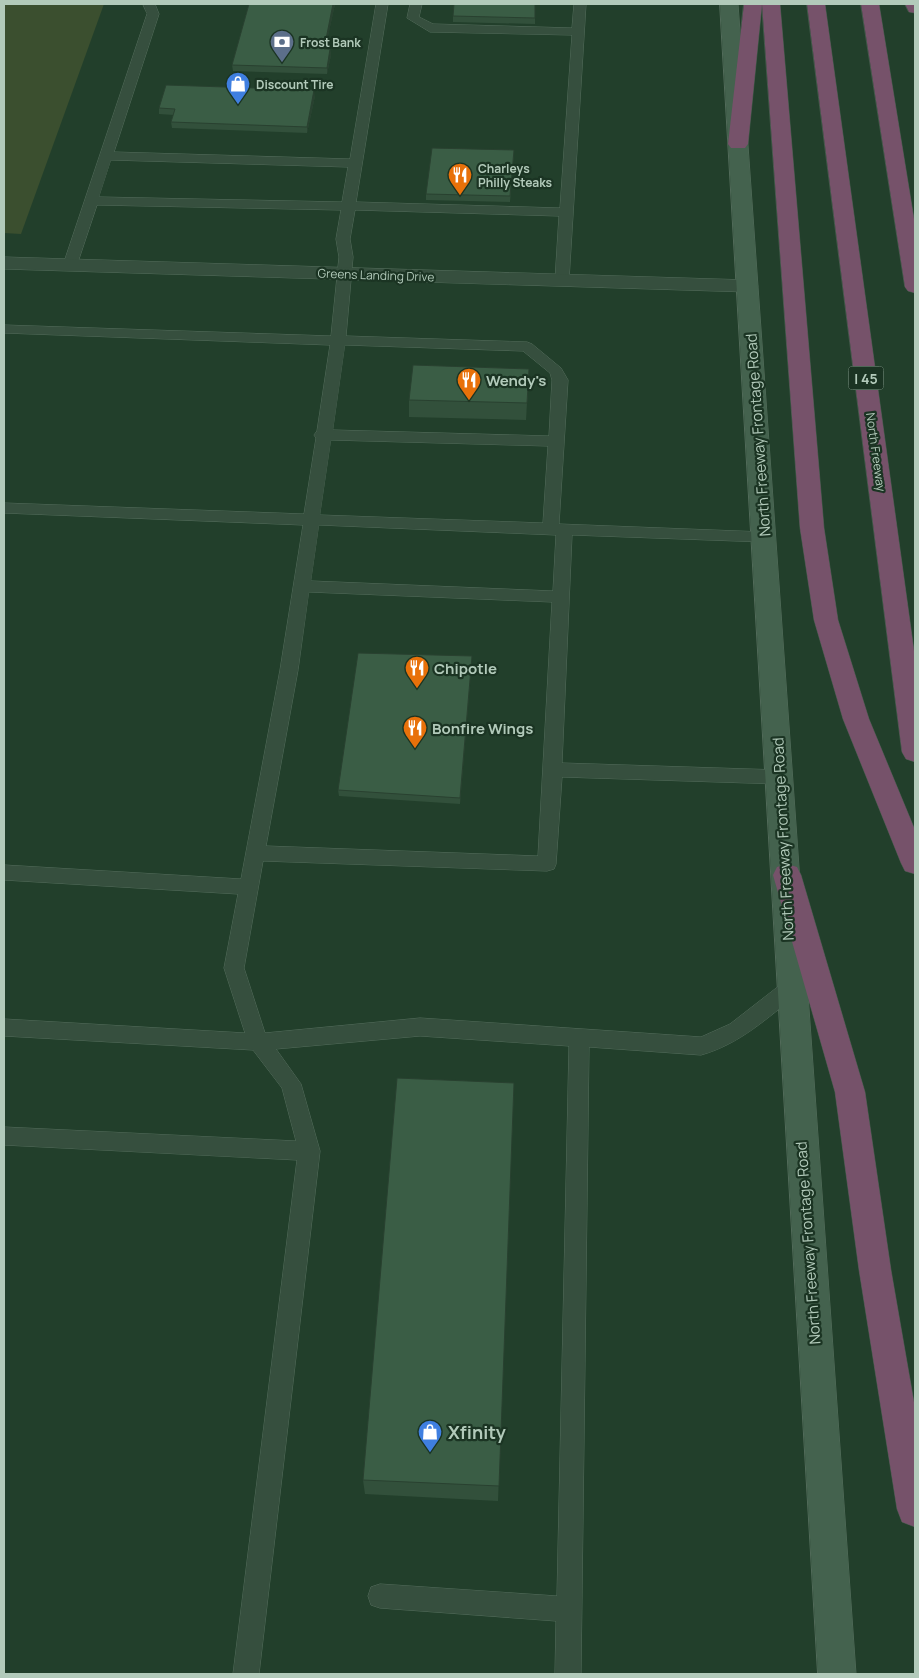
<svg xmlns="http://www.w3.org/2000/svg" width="919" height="1678" font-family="Manrope,sans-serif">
  <rect width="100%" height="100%" fill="#223f2b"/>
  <path fill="#3b4f2f" d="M 4,4 L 104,4 L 21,234 L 4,233 Z"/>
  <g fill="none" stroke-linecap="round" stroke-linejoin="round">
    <defs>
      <path id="lane" d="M 143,4 L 155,4 L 159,14 L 114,152 L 350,159 L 376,4 L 388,4 L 356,202 L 560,208 L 572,35 L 430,32 L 407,18 L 410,4 L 422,4 L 419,17 L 433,24 L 572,28 L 574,4 L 586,4 L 569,280 L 567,283 L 562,284 L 555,280 L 559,216 L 355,210 L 350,239 L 353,257 L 346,336 L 527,342 L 532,344 L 561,368 L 568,380 L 559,524 L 764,532 L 770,533 L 772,537 L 770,541 L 764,542 L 572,535 L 562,763 L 780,770 L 786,772 L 789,777 L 786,782 L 780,784 L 562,777 L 556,864 L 554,869 L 547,871 L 263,861 L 244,968 L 265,1033 L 420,1018 L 701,1037 L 730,1024 L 784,982 L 791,980 L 798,982 L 801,988 L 798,994 C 767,1018 740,1044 701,1055 L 589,1047 L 581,1674 L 555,1674 L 556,1621 L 380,1608 L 371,1605 L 368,1596 L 371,1587 L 380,1584 L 557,1596 L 569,1046 L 420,1036 L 276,1049 L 301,1084 L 320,1151 L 259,1674 L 233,1674 L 297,1160 L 4,1145 L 4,1127 L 296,1141 L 282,1088 L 253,1050 L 4,1036 L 4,1019 L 245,1033 L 224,968 L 238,894 L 4,880 L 4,865 L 241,879 L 280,670 L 303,525 L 4,513 L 4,503 L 304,514 L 316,438 L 314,435 L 317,431 L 330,345 L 4,333 L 4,325 L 331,336 L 339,257 L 336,239 L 341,210 L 97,205 L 77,265 L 70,269 L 63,265 L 147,14 ZM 111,160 L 348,167 L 342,202 L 99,197 ZM 345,345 L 523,351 L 550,373 L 552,380 L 549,436 L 333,430 ZM 331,440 L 548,446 L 543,523 L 320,515 ZM 319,525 L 556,535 L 553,591 L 311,581 ZM 309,592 L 552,602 L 538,856 L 266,846 L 298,670 Z"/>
      <path id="street" d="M 4,257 L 748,280 L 755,282 L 758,286 L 755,290 L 748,292 L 4,269 Z"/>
      <path id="secondary" d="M 720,4 L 738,4 L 856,1674 L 818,1674 Z"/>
      <g id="highway">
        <path d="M 744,4 L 762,4 L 748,144 L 745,148 L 731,148 L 728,144 Z"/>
        <path d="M 762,4 L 780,4 L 824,528 L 838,620 L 869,719 L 915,830 L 915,874 L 905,871 L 901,863 L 843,719 L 814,620 L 800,528 Z"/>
        <path d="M 807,4 L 825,4 L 915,658 L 915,762 L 906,759 L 902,752 Z"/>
        <path d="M 861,4 L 879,4 L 915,225 L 915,293 L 908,291 L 905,287 Z"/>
        <path d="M 905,4 L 915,4 L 915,13 L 909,12 Z"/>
        <path d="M 787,864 L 797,867 L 801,875 L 865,1092 L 891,1270 L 915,1408 L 915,1527 L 902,1522 L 897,1509 L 859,1270 L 835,1092 L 773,875 L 777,867 Z"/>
      </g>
    </defs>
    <use href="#lane" stroke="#546d5c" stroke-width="1"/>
    <use href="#street" stroke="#546d5c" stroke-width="1"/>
    <use href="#secondary" stroke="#546d5c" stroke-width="1"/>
    <use href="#highway" stroke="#415a49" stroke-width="1"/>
    <use href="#lane" fill="#364f3e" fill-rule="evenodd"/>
    <use href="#street" fill="#364f3e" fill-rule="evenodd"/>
    <use href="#secondary" fill="#44624e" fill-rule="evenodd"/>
    <use href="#highway" fill="#76526a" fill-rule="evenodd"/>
  </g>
  <g fill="#32503b">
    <path d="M 249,4 L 335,4 L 325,49 L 330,49 L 331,55 L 327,74 L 233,71 L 232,65 Z"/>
    <path d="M 535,4 L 535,24 L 453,22 L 453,16 Z"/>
    <path d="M 315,96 L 307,133 L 172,128 L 171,122 L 174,115 L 159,114 L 159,108 Z"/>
    <path d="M 514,150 L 510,202 L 426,200 L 426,194 Z"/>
    <path d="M 528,386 L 526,420 L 409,417 L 409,400 Z"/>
    <path d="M 472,656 L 460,804 L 339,796 L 338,790 Z"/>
    <path d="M 514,1083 L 498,1501 L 365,1494 L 363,1480 Z"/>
  </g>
  <g fill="#294130">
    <path d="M 333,4 L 335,4 L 324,55 L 324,49 Z"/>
    <path d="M 330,49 L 331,55 L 327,74 L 327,68 Z"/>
    <path d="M 314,90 L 315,96 L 307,133 L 307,127 Z"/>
    <path d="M 472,656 L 472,663 L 460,804 L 460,798 Z"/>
  </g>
  <g fill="#3a5d45" stroke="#294130">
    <path d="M 249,4 L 333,4 L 324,49 L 330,49 L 327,68 L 232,65 Z"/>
    <path d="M 454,4 L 535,4 L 535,18 L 453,16 Z"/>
    <path d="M 166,85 L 314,90 L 307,127 L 171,122 L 175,109 L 159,108 Z"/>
    <path d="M 432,148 L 514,150 L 510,196 L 426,194 Z"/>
    <path d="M 413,365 L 529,369 L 527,403 L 409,400 Z"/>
    <path d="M 358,653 L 472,656 L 460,798 L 338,790 Z"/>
    <path d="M 397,1078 L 514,1083 L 499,1486 L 363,1480 Z"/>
  </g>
  <defs>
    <symbol id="bank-pin" viewBox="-11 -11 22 30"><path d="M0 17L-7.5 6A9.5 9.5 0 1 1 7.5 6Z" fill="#5c6f8a" stroke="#1b3423"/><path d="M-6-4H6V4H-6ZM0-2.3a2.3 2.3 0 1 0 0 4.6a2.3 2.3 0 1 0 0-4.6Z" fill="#fff"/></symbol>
    <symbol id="shop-pin" viewBox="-11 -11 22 30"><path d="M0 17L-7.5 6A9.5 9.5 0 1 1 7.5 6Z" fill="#3f7fe0" stroke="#1b3423"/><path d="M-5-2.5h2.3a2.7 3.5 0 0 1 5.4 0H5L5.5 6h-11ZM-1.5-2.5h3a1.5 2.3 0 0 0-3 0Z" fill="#fff"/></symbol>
    <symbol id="restaurant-pin" viewBox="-11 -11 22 30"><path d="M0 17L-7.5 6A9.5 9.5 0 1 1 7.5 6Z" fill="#e8710a" stroke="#1b3423"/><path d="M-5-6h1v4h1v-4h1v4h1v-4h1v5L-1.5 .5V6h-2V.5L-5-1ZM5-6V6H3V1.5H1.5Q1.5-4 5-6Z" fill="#fff"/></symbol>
  </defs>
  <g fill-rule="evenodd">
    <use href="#bank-pin" x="268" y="28" width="28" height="38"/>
    <use href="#shop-pin" x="224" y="70" width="28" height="38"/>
    <use href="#restaurant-pin" x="446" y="161" width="28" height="38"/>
    <use href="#restaurant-pin" x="455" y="366" width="28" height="38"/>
    <use href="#restaurant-pin" x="403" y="654" width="28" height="38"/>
    <use href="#restaurant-pin" x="401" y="714" width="28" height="38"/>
    <use href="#shop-pin" x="416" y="1418" width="28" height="38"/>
  </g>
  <g text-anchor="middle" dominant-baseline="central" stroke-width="4.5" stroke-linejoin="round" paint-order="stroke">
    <g font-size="12" font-weight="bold" fill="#b2caba" stroke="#1b3423" text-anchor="start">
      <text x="300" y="42">Frost Bank</text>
      <text x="256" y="84">Discount Tire</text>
      <text x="478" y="168">Charleys<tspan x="478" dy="14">Philly Steaks</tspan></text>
    </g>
    <g font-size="12" fill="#b2caba" stroke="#1b3423">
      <text transform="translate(376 275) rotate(2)">Greens Landing Drive</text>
      <text transform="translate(876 452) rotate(82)">North Freeway</text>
    </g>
    <rect fill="#1b3423" stroke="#859d8d" stroke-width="1" x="848.5" y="366.5" width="35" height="23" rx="4"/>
    <g font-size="14" font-weight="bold" fill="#b2caba">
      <text x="866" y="378">I 45</text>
    </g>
    <g font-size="15" font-weight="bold" fill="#b2caba" stroke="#1b3423" text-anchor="start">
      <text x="486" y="380">Wendy's</text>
      <text x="434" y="668">Chipotle</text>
      <text x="432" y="728">Bonfire Wings</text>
    </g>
    <g font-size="15" fill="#b2caba" stroke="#1b3423">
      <text transform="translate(758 435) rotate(-94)">North Freeway Frontage Road</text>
      <text transform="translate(783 839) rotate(-93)">North Freeway Frontage Road</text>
      <text transform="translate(808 1243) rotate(-94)">North Freeway Frontage Road</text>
    </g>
    <g font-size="18" font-weight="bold" fill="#b2caba" stroke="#1b3423" text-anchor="start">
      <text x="448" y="1432">Xfinity</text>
    </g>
  </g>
  <rect width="919" height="1678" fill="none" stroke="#b2caba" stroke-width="10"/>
</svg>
